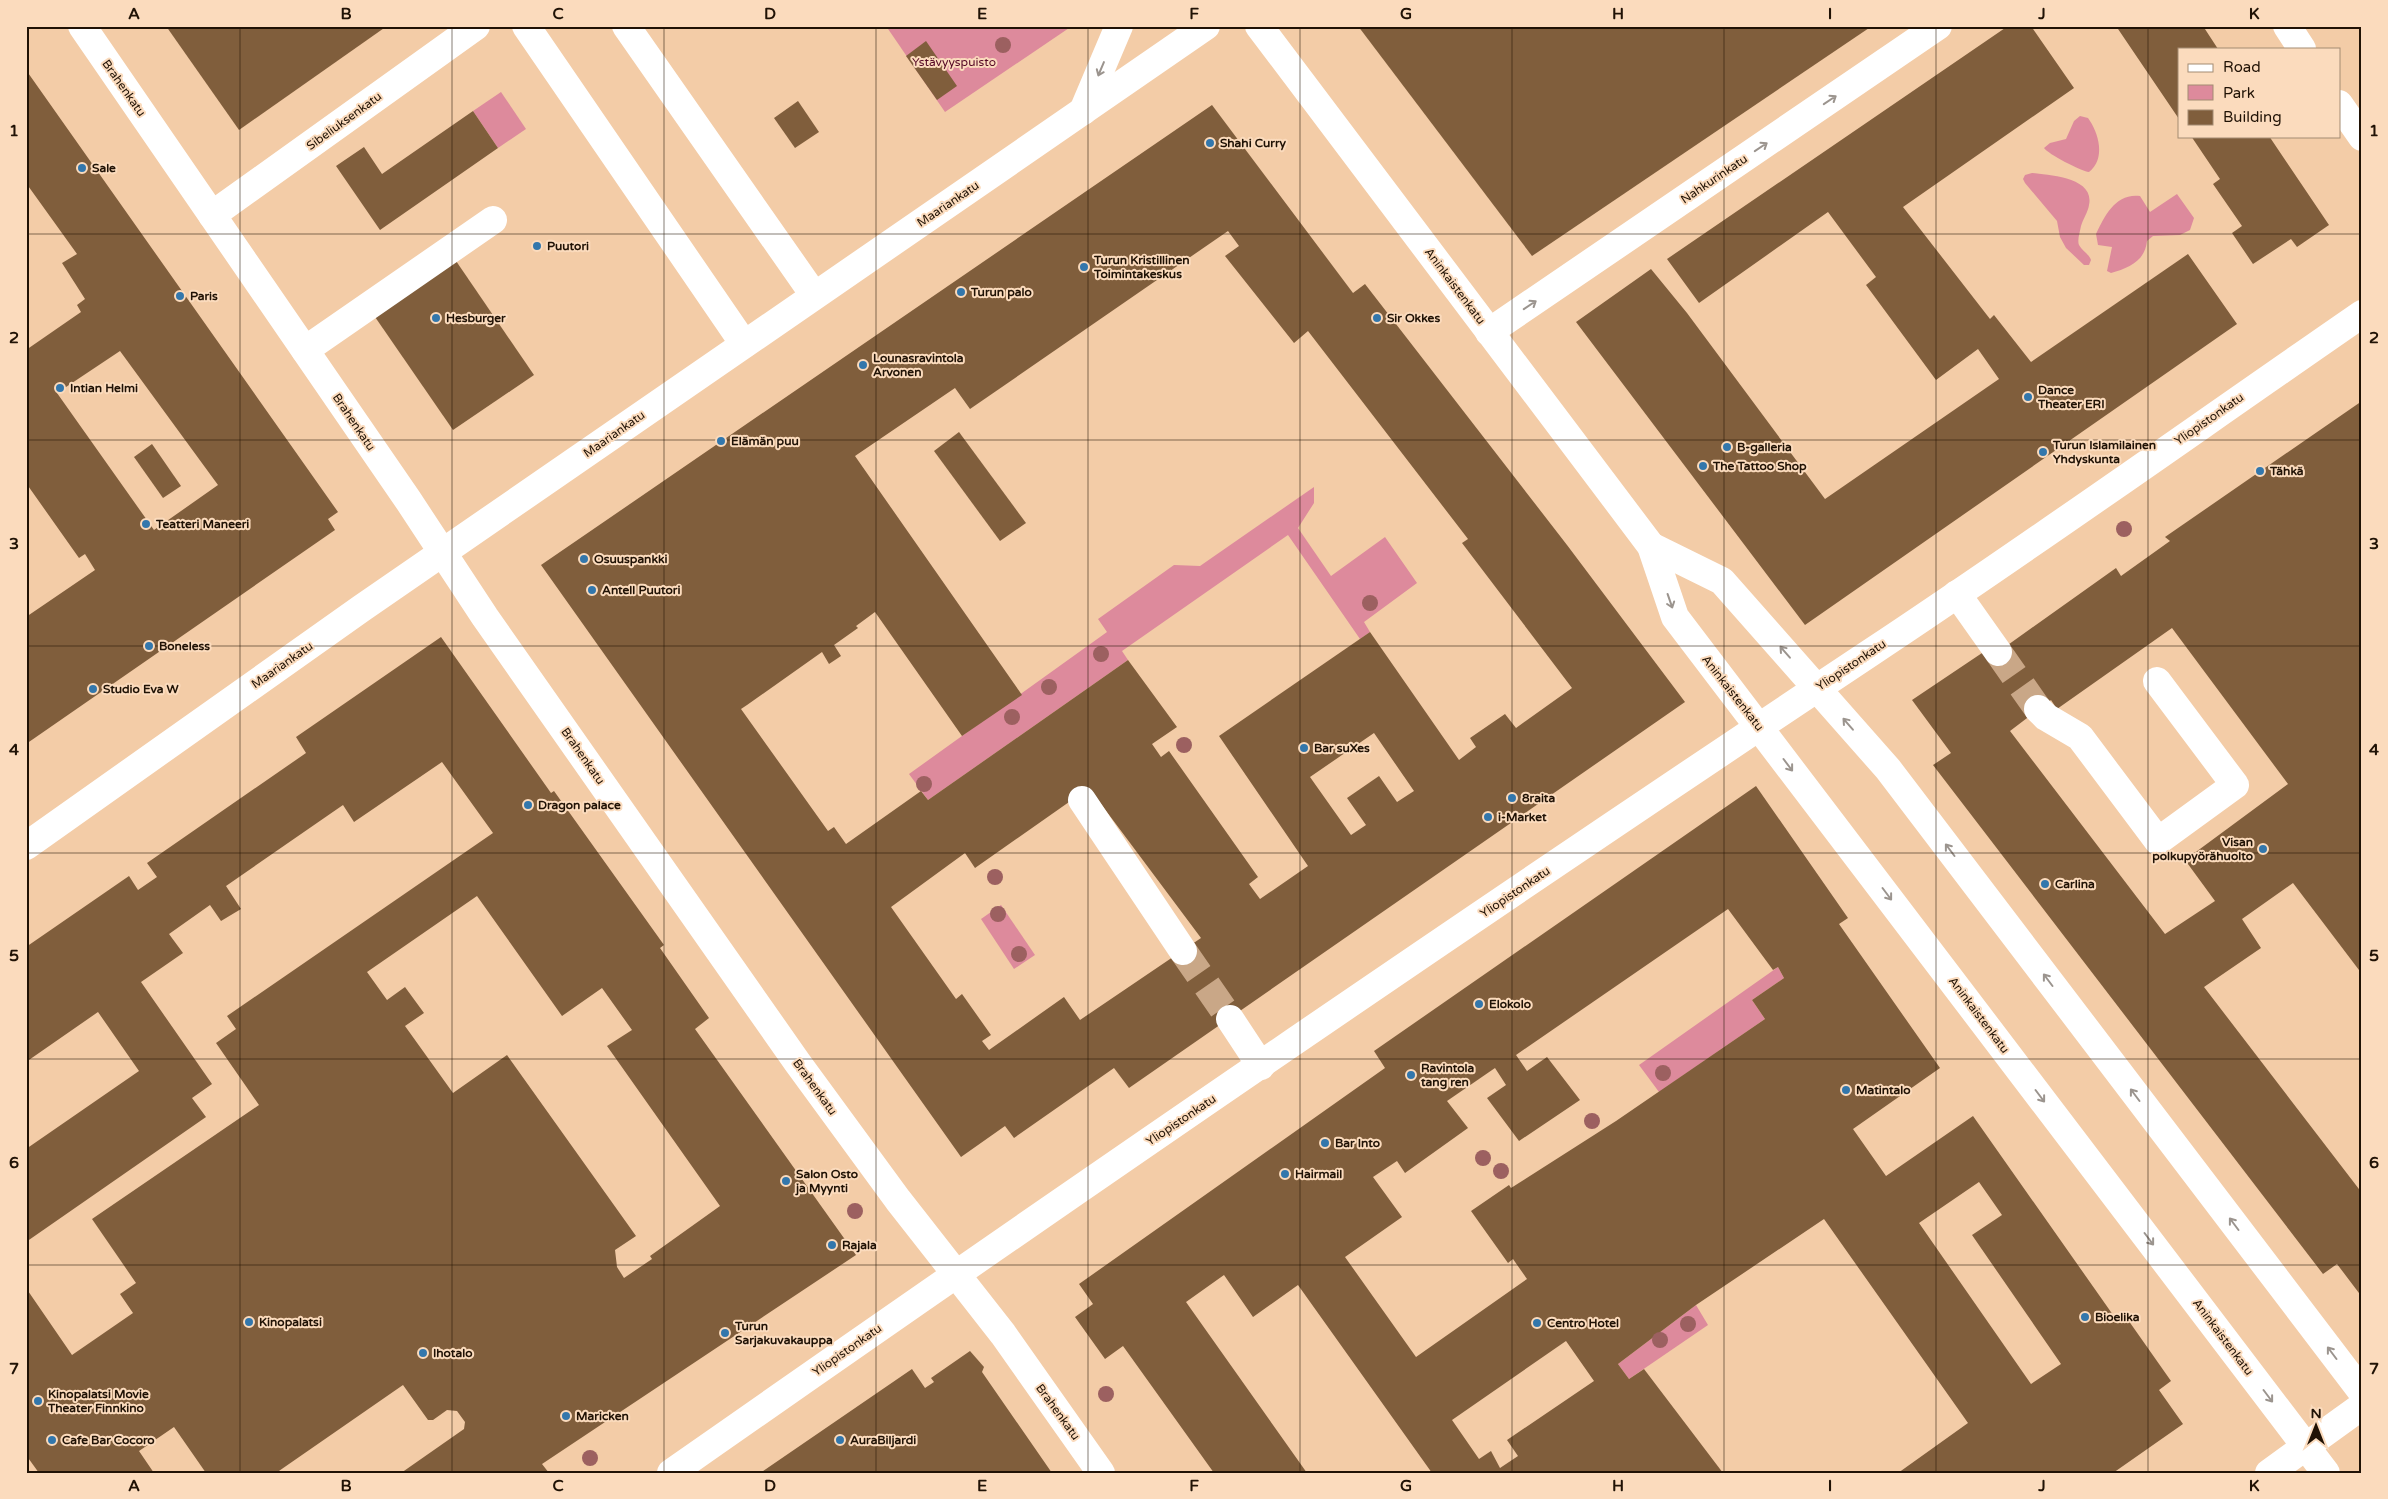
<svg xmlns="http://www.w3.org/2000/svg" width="2388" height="1499" font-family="'Varela Round',sans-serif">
  <rect width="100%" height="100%" fill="#f3cca7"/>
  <g fill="#dd8a9c">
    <path d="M 886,26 L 1072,26 L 945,112 Z"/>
    <path d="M 501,92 L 526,129 L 498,148 L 473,111 Z"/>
    <path d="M 2080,116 L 2088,118 C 2099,133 2106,159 2089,172 C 2081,171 2048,154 2044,148 L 2050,143 L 2066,139 L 2074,121 Z"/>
    <path d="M 2032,173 C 2049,175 2095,177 2089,205 C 2088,212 2083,219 2081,226 C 2080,232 2077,240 2079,245 C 2082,251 2089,254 2091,260 L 2089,265 L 2084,265 L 2066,248 L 2060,237 L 2057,221 L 2025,183 L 2023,179 L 2025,175 Z"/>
    <path d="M 2177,194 L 2194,218 L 2190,230 L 2180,235 L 2153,236 L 2147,241 C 2145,261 2129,268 2111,273 L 2107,271 L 2112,247 L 2098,245 L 2096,234 C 2105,215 2116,193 2140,196 L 2150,212 Z"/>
    <path d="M 1314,487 L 1314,503 L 1298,528 L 1331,576 L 1385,537 L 1417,583 L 1364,622 L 1370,632 L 1360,639 L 1288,535 L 1122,651 L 1128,660 L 928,800 L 909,774 L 1107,632 L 1098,619 L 1174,565 L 1200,566 Z"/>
    <path d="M 1001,905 L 1035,955 L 1014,969 L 981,919 Z"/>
    <path d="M 1778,967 L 1784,978 L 1752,1000 L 1765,1019 L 1659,1092 L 1639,1065 Z"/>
    <path d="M 1696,1305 L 1708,1325 L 1629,1379 L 1618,1364 Z"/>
  </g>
  <g fill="#805e3c" fill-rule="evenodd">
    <path d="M 166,26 L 387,26 L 239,130 Z"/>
    <path d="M 1358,26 L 1872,26 L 1532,256 Z"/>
    <path d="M 2008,26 L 2031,26 L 2074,88 L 1903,207 L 1990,319 L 1994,315 L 2031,362 L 2188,254 L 2237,324 L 1805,625 L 1576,322 L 1651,269 L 1687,313 L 1825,499 L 1999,379 L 1978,349 L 1936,380 L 1866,285 L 1876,277 L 1828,212 L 1699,303 L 1667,259 Z"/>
    <path d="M 2116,26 L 2203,26 L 2218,49 L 2179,49 L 2179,119 Z"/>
    <path d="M 926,41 L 957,86 L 937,100 L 906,56 Z"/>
    <path d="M 26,70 L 338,512 L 328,519 L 335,530 L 26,744 L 26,617 L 95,570 L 85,554 L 79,558 L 26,483 L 26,350 L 81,312 L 77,305 L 85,299 L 62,263 L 77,254 L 26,183 ZM 120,351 L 218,485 L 154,530 L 57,393 Z"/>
    <path d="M 798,101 L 819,132 L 795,148 L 774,118 Z"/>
    <path d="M 1212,105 L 1353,293 L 1365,284 L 1567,545 L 1685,702 L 1129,1088 L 1114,1068 L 1014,1138 L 1005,1126 L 961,1157 L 541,565 ZM 1228,231 L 1239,246 L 1225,256 L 1294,343 L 1308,331 L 1468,539 L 1462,543 L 1572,688 L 1516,728 L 1505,714 L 1470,738 L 1476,747 L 1459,760 L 1370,632 L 1219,736 L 1308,866 L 1260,899 L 1249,884 L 1258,877 L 1169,751 L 1161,757 L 1152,744 L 1177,727 L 1128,660 L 928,800 L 921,791 L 846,844 L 834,827 L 828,831 L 741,709 L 747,705 L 822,652 L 829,664 L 841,656 L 834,645 L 858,628 L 856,626 L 875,612 L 962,736 L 1022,695 L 855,456 L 955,388 L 970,409 ZM 1374,733 L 1414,791 L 1397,802 L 1379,776 L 1347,798 L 1366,825 L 1351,835 L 1310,777 ZM 1089,788 L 1201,938 L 1080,1020 L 1064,997 L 989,1050 L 982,1041 L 991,1035 L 962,994 L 956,999 L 891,907 L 965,853 L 975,868 Z"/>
    <path d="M 473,111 L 498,148 L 380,230 L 336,166 L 364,147 L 382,174 Z"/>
    <path d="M 2191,136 L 2269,136 L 2329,225 L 2297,247 L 2291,239 L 2253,264 L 2232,233 L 2242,226 L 2213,184 L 2220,179 Z"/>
    <path d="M 454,258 L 534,375 L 453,430 L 373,314 Z"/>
    <path d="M 2362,401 L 2362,974 L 2293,883 L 2242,919 L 2261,948 L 2204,987 L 2362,1193 L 2362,1297 L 2337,1264 L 2323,1274 L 1933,765 L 1951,753 L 1912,700 L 1985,651 L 1998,652 L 2116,568 L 2121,576 L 2170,541 L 2165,537 ZM 2172,628 L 2288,784 L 2185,860 L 2215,901 L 2165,934 L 2010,731 L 2051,700 L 2057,709 Z"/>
    <path d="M 959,432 L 1026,523 L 1000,541 L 934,451 Z"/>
    <path d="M 152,444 L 181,486 L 163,498 L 134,457 Z"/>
    <path d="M 441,637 L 551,793 L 554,791 L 664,945 L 660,948 L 709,1018 L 695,1029 L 856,1255 L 542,1464 L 549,1473 L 401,1473 L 464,1429 L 465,1422 L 457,1411 L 447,1410 L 433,1420 L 428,1420 L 403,1385 L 276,1473 L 206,1473 L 174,1427 L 139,1451 L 154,1473 L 39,1473 L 26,1455 L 26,1288 L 72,1355 L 133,1313 L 120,1294 L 136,1283 L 92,1219 L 259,1105 L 216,1043 L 236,1029 L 227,1016 L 493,833 L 442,762 L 354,822 L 343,805 L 226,886 L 241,909 L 221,921 L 210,905 L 169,934 L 183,953 L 141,982 L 212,1084 L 192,1098 L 206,1117 L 26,1242 L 26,1149 L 139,1071 L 98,1012 L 26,1062 L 26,947 L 129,876 L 138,890 L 157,877 L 147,863 L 306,753 L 296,737 ZM 477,896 L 562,1016 L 602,988 L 632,1030 L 607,1046 L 720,1206 L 650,1256 L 652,1259 L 624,1278 L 617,1267 L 615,1250 L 636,1236 L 507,1055 L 453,1093 L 405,1026 L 424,1013 L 405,987 L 387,1000 L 367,972 Z"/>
    <path d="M 1756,786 L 1848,918 L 1839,924 L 1940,1068 L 1853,1129 L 1886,1176 L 1973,1116 L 2118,1322 L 2126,1317 L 2171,1381 L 2159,1390 L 2183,1424 L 2113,1473 L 1898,1473 L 1968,1423 L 1824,1219 L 1696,1305 L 1618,1364 L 1629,1379 L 1644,1369 L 1723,1473 L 1432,1473 L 1298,1285 L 1253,1317 L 1224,1275 L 1186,1302 L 1307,1473 L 1214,1473 L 1123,1346 L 1105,1359 L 1075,1317 L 1093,1304 L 1079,1284 L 1385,1068 L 1374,1051 ZM 1728,909 L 1773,970 L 1778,967 L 1784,978 L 1752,1000 L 1765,1019 L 1616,1121 L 1511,1188 L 1509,1185 L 1471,1211 L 1508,1263 L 1513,1259 L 1527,1279 L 1416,1357 L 1345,1257 L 1402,1217 L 1373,1177 L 1397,1161 L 1405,1173 L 1468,1128 L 1447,1101 L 1495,1068 L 1506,1085 L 1487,1098 L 1519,1141 L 1580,1100 L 1547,1057 L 1527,1071 L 1516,1055 ZM 1979,1182 L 2002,1215 L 1972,1235 L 2061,1364 L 2031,1384 L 1919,1223 ZM 1566,1341 L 1594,1381 L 1507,1440 L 1518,1456 L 1500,1468 L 1491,1451 L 1479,1459 L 1452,1420 Z"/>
    <path d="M 970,1351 L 984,1367 L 982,1372 L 1052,1473 L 760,1473 L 912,1369 L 925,1388 L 934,1382 L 931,1378 Z"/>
  </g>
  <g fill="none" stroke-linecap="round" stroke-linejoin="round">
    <g stroke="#c9a787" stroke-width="28" stroke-dasharray="28 14" stroke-linecap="butt">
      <path d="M 1998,652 L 2038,709"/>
      <path d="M 1183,951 L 1230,1019"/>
    </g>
    <g stroke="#fff" stroke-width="28">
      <path d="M 82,26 L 408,500 L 485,617 L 797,1062 L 898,1200 L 1003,1334 L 1101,1473"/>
      <path d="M 526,26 L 744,344"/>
      <path d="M 626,26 L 814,295"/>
      <path d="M 2287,26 L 2302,49"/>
      <path d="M 2339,104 L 2362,137"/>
      <path d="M 1083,111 L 1119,26"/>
      <path d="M 212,215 L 476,26"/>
      <path d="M 1489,332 L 1938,26"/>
      <path d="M 305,350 L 493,220"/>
      <path d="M 1957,594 L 1998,652"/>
      <path d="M 2038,709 L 2046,717 L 2080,737 L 2158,841 L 2235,785 L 2157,681"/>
      <path d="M 1082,800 L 1183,951"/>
      <path d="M 26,846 L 362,608 L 1206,26"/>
      <path d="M 1230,1019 L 1261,1066"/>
      <path d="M 671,1473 C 1068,1195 1467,921 1870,653 C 2036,543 2198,427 2362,314"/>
    </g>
    <g stroke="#fff" stroke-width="28">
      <path d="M 1259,26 L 1651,546 L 1675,617 L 2326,1473"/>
      <path d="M 1651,546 L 1722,581 L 1888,769 L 2362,1392"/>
      <path d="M 2269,1473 L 2362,1406"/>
    </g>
  </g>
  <g fill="#9c6060">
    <circle cx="1003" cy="45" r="8"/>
    <circle cx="2124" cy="529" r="8"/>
    <circle cx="1370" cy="603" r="8"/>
    <circle cx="1101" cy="654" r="8"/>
    <circle cx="1049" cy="687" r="8"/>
    <circle cx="1012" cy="717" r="8"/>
    <circle cx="1184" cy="745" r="8"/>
    <circle cx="924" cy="784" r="8"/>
    <circle cx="995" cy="877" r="8"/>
    <circle cx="998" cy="914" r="8"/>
    <circle cx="1019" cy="954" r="8"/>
    <circle cx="1663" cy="1073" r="8"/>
    <circle cx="1592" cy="1121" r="8"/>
    <circle cx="1483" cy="1158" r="8"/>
    <circle cx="1501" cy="1171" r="8"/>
    <circle cx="855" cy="1211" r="8"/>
    <circle cx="1688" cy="1324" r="8"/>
    <circle cx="1660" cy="1340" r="8"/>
    <circle cx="1106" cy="1394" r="8"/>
    <circle cx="590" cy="1458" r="8"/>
  </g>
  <defs><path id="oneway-shaft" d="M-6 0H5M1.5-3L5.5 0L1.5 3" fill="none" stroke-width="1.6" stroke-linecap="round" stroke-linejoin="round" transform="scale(1.25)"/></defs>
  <g stroke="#9b948e">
    <use href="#oneway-shaft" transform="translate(1101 69) rotate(113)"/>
    <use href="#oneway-shaft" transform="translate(1830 100) rotate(-34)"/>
    <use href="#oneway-shaft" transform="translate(1761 147) rotate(-34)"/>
    <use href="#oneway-shaft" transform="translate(1530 305) rotate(-34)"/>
    <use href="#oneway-shaft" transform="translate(1670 601) rotate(71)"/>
    <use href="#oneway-shaft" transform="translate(1785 652) rotate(-131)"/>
    <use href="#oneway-shaft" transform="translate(1848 724) rotate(-131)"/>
    <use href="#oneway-shaft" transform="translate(1788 765) rotate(53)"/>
    <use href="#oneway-shaft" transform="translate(1950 850) rotate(-127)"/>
    <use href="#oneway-shaft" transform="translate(1887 894) rotate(53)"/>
    <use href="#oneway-shaft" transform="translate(2048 980) rotate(-127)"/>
    <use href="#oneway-shaft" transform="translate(2135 1095) rotate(-127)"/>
    <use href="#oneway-shaft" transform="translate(2040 1096) rotate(53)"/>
    <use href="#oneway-shaft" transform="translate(2234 1224) rotate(-127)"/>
    <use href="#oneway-shaft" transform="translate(2149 1239) rotate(53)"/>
    <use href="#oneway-shaft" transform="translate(2332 1353) rotate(-127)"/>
    <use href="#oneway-shaft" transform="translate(2268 1396) rotate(53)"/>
  </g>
  <path fill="none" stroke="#201205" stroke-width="1" stroke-opacity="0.55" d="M 240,26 L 240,1473M 452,26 L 452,1473M 664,26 L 664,1473M 876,26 L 876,1473M 1088,26 L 1088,1473M 1300,26 L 1300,1473M 1512,26 L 1512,1473M 1724,26 L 1724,1473M 1936,26 L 1936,1473M 2148,26 L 2148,1473M 26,234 L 2362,234M 26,440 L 2362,440M 26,646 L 2362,646M 26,853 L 2362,853M 26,1059 L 2362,1059M 26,1265 L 2362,1265"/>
  <g fill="#3377ac" stroke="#fbdbbd" stroke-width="2">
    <circle cx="1210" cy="143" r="5"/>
    <circle cx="82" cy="168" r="5"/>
    <circle cx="537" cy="246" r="5"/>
    <circle cx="1084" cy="267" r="5"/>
    <circle cx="961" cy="292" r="5"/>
    <circle cx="180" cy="296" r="5"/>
    <circle cx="436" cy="318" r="5"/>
    <circle cx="1377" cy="318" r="5"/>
    <circle cx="863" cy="365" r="5"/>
    <circle cx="60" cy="388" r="5"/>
    <circle cx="2028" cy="397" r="5"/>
    <circle cx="721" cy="441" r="5"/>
    <circle cx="1727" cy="447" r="5"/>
    <circle cx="2043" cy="452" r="5"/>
    <circle cx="1703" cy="466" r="5"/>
    <circle cx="2260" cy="471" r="5"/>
    <circle cx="146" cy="524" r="5"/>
    <circle cx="584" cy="559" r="5"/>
    <circle cx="592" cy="590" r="5"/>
    <circle cx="149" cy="646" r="5"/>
    <circle cx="93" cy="689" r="5"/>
    <circle cx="1304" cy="748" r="5"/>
    <circle cx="1512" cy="798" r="5"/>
    <circle cx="528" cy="805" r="5"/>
    <circle cx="1488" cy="817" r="5"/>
    <circle cx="2263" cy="849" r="5"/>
    <circle cx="2045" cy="884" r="5"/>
    <circle cx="1479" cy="1004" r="5"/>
    <circle cx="1411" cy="1075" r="5"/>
    <circle cx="1846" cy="1090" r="5"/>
    <circle cx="1325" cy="1143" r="5"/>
    <circle cx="1285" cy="1174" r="5"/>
    <circle cx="786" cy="1181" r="5"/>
    <circle cx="832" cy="1245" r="5"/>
    <circle cx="2085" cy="1317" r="5"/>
    <circle cx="249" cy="1322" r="5"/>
    <circle cx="1537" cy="1323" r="5"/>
    <circle cx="725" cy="1333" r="5"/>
    <circle cx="423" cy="1353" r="5"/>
    <circle cx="38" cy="1401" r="5"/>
    <circle cx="566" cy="1416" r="5"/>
    <circle cx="52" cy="1440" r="5"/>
    <circle cx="840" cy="1440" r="5"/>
  </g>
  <g text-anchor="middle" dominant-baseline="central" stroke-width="4" stroke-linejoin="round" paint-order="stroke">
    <g font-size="12" fill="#550825" stroke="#fbdbbd">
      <text x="954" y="62">Ystävyyspuisto</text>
    </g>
    <g font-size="12" fill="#201205" stroke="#fbdbbd">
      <text transform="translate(124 88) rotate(55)">Brahenkatu</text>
      <text transform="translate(344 121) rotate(-36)">Sibeliuksenkatu</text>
      <text transform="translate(1714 179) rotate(-34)">Nahkurinkatu</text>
      <text transform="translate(948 204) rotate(-34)">Maariankatu</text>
      <text transform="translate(1455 286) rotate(53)">Aninkaistenkatu</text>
      <text transform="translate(2209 419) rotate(-35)">Yliopistonkatu</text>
      <text transform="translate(354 422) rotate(56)">Brahenkatu</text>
      <text transform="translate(614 434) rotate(-35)">Maariankatu</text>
      <text transform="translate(282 665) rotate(-35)">Maariankatu</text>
      <text transform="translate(1851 665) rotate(-34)">Yliopistonkatu</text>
      <text transform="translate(1733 693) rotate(52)">Aninkaistenkatu</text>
      <text transform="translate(583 756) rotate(55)">Brahenkatu</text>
      <text transform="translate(1515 892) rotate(-34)">Yliopistonkatu</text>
      <text transform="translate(1979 1015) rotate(53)">Aninkaistenkatu</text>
      <text transform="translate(815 1087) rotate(54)">Brahenkatu</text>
      <text transform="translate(1181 1120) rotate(-34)">Yliopistonkatu</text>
      <text transform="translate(2223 1337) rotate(53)">Aninkaistenkatu</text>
      <text transform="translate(847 1350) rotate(-35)">Yliopistonkatu</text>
      <text transform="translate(1058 1412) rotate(54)">Brahenkatu</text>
    </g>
    <g font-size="12" font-weight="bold" fill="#201205" stroke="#fbdbbd" text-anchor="start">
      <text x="1220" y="143">Shahi Curry</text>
      <text x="92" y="168">Sale</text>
      <text x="547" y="246">Puutori</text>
      <text x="1094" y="260">Turun Kristillinen<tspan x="1094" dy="14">Toimintakeskus</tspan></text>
      <text x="971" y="292">Turun palo</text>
      <text x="190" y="296">Paris</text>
      <text x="446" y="318">Hesburger</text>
      <text x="1387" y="318">Sir Okkes</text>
      <text x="873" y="358">Lounasravintola<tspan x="873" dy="14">Arvonen</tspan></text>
      <text x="70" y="388">Intian Helmi</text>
      <text x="2038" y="390">Dance<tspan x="2038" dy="14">Theater ERI</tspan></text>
      <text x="731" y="441">Elämän puu</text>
      <text x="2053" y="445">Turun Islamilainen<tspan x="2053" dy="14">Yhdyskunta</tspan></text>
      <text x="1737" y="447">B-galleria</text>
      <text x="1713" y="466">The Tattoo Shop</text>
      <text x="2270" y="471">Tähkä</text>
      <text x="156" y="524">Teatteri Maneeri</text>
      <text x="594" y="559">Osuuspankki</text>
      <text x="602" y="590">Antell Puutori</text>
      <text x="159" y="646">Boneless</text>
      <text x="103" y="689">Studio Eva W</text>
      <text x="1314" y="748">Bar suXes</text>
      <text x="1522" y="798">8raita</text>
      <text x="538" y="805">Dragon palace</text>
      <text x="1498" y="817">i-Market</text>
      <text x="2253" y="842" text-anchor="end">Visan<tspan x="2253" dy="14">polkupyörähuolto</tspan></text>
      <text x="2055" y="884">Carlina</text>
      <text x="1489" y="1004">Elokolo</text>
      <text x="1421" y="1068">Ravintola<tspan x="1421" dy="14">tang ren</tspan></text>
      <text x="1856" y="1090">Matintalo</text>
      <text x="1335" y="1143">Bar Into</text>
      <text x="796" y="1174">Salon Osto<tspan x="796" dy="14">ja Myynti</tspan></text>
      <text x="1295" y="1174">Hairmail</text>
      <text x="842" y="1245">Rajala</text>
      <text x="2095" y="1317">Bioelika</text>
      <text x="259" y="1322">Kinopalatsi</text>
      <text x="1547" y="1323">Centro Hotel</text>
      <text x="735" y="1326">Turun<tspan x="735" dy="14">Sarjakuvakauppa</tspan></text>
      <text x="433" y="1353">Ihotalo</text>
      <text x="48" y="1394">Kinopalatsi Movie<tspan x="48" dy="14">Theater Finnkino</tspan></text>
      <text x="576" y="1416">Maricken</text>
      <text x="62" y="1440">Cafe Bar Cocoro</text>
      <text x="850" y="1440">AuraBiljardi</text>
    </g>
  </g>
  <rect width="2388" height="1499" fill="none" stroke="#fbdbbd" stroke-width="55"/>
  <rect x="2178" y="48" width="162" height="90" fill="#fbdbbd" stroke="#a38b73"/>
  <rect x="2188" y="64" width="25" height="8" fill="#ffffff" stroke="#a38b73"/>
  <text x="2223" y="72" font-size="15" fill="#201205">Road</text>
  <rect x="2188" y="85" width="25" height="15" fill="#dd8a9c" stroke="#a38b73"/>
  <text x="2223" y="98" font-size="15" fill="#201205">Park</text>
  <rect x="2188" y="110" width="25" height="15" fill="#805e3c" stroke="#a38b73"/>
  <text x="2223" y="122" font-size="15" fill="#201205">Building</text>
  <g transform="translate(2316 1426)" stroke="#fbdbbd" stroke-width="4" paint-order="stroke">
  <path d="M0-4L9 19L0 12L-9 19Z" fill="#201205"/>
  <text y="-8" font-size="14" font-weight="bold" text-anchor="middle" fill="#201205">N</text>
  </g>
  <rect x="28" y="28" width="2332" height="1444" fill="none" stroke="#201205" stroke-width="2"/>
  <g font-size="16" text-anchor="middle" font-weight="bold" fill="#201205">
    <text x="134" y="19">A</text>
    <text x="346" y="19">B</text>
    <text x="558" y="19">C</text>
    <text x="770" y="19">D</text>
    <text x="982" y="19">E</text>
    <text x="1194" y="19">F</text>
    <text x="1406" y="19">G</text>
    <text x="1618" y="19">H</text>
    <text x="1830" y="19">I</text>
    <text x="2042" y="19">J</text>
    <text x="2254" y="19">K</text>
    <text x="14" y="136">1</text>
    <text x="2374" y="136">1</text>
    <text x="14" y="343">2</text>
    <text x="2374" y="343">2</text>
    <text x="14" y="549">3</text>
    <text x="2374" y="549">3</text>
    <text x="14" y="755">4</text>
    <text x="2374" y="755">4</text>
    <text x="14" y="961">5</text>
    <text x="2374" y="961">5</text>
    <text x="14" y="1168">6</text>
    <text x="2374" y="1168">6</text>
    <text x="14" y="1374">7</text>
    <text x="2374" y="1374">7</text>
    <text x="134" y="1491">A</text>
    <text x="346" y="1491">B</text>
    <text x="558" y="1491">C</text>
    <text x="770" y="1491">D</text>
    <text x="982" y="1491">E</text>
    <text x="1194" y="1491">F</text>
    <text x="1406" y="1491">G</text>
    <text x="1618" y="1491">H</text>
    <text x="1830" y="1491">I</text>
    <text x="2042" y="1491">J</text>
    <text x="2254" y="1491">K</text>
  </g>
</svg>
